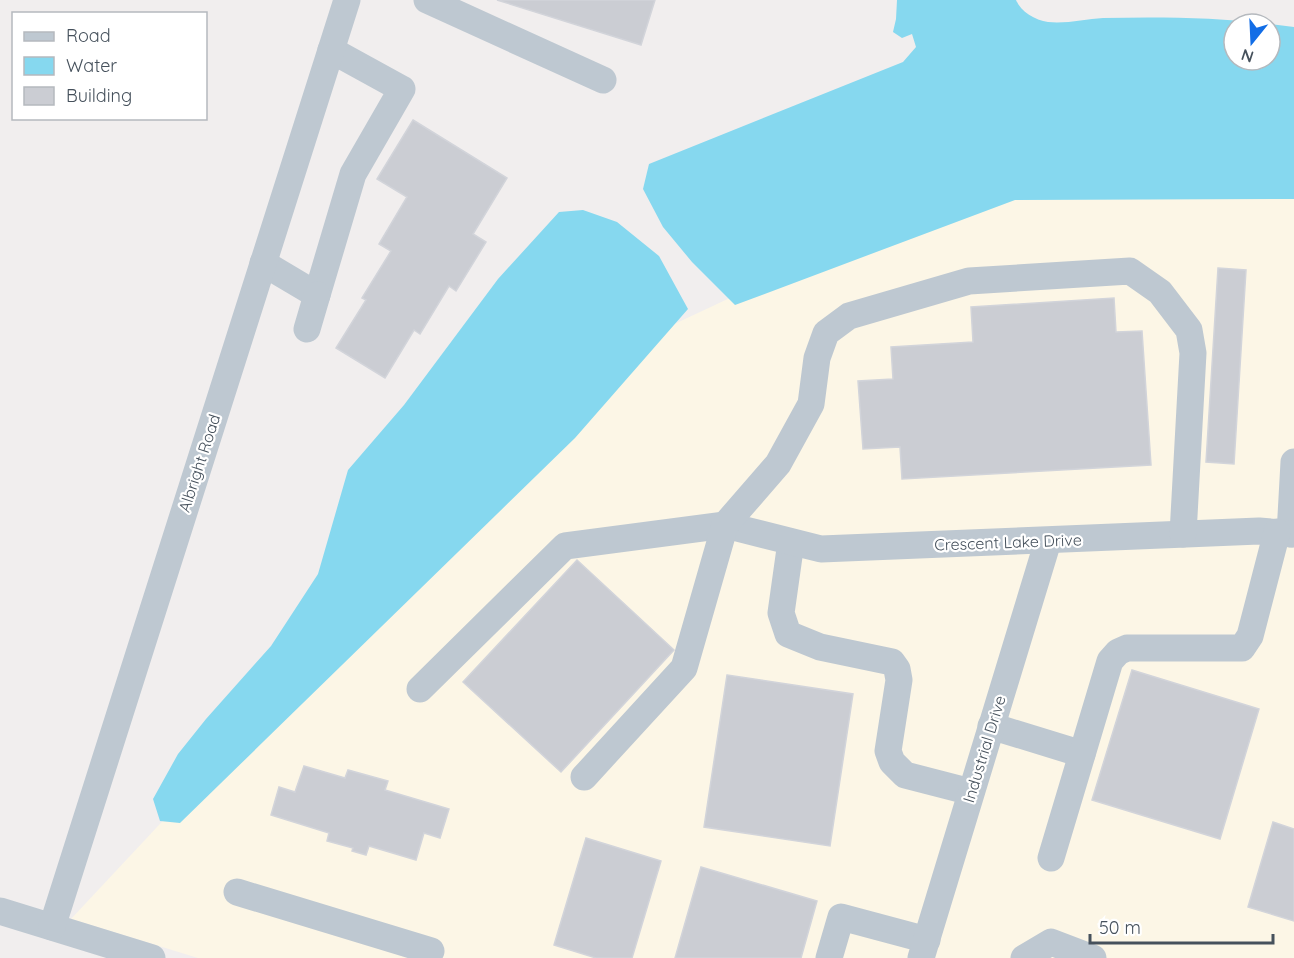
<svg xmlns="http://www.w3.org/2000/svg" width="1294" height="958" font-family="Quicksand,sans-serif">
  <rect width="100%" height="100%" fill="#f1eeee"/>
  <path fill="#fcf6e6" d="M 1294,172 L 1294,958 L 198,958 L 71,919 L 362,608 L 668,327 L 985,178 Z"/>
  <g fill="#86d8ef">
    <path d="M 897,0 L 1016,0 C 1021,12 1035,20 1048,22 C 1066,24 1086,19 1103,18 C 1158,17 1214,17 1268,24 L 1234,24 L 1234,60 L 1270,60 L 1270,24 L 1294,27 L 1294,199 L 1015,200 L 735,305 L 692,262 L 663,227 L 643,189 L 649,164 L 903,62 L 916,47 L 912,34 L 902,38 L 893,32 L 896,19 Z"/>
    <path d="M 583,210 L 617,222 L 659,256 L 688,309 L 575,438 L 180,823 L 160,821 L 153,799 L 178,754 L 206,719 L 271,646 L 318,574 L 348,470 L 404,405 L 498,279 L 559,212 Z"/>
  </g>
  <g fill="#cbcdd3" stroke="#d2d4da" stroke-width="1.5">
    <path d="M 497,0 L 655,0 L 641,45 Z"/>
    <path d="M 413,120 L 507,178 L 473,234 L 486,242 L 456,291 L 449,286 L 420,334 L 414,330 L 385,378 L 336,348 L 366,300 L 362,298 L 391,251 L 379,244 L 407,197 L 377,179 Z"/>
    <path d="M 1218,268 L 1246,270 L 1234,464 L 1206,462 Z"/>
    <path d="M 1114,298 L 1116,332 L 1142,331 L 1151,465 L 902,479 L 900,447 L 863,449 L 858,381 L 893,379 L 891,347 L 973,342 L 971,307 Z"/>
    <path d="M 577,560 L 674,650 L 561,772 L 463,682 Z"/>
    <path d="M 1132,670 L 1259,709 L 1220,839 L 1092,800 Z"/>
    <path d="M 727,675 L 853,694 L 830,846 L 704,827 Z"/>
    <path d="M 304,766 L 345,778 L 348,770 L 388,781 L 385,790 L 449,809 L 440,838 L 424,833 L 416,860 L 369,846 L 366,855 L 352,851 L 353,848 L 327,841 L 329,833 L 271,815 L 279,787 L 295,792 Z"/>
    <path d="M 1273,822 L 1294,829 L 1294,921 L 1248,907 Z"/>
    <path d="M 586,838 L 661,861 L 632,958 L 596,958 L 554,945 Z"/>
    <path d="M 701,867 L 817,901 L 801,958 L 675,958 Z"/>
  </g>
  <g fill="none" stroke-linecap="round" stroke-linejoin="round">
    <g stroke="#bec8d1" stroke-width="27">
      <path d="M 427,0 L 603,80"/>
      <path d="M 263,263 L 317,295 L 353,174 L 402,89 L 331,50"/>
      <path d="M 307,329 L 317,295"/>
      <path d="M 1290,534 L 1294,462"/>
      <path d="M 791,542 L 781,613 L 788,634 L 820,647 L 892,662 L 897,669 L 899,680 L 888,751 L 892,762 L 905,775 L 971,792"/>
      <path d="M 420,689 L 565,546 L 725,525 L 821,549 L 1259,531 L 1294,534"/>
      <path d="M 991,726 L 1082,754"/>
      <path d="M 584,777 L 684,668 L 725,525 L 778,464 L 811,404 L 817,358 L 826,333 L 849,316 L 969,281 L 1130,271 L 1160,292 L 1189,330 L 1193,353 L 1183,534"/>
      <path d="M 1051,858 L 1110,661 L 1118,652 L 1127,648 L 1242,648 L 1250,636 L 1277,532"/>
      <path d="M 237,892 L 431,951"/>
      <path d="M 0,911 L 152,958"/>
      <path d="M 52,927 L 347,0"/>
      <path d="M 829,958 L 841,917 L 927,940"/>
      <path d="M 921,958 L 1048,541"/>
      <path d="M 1024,958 L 1051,942 L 1093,958"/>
    </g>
  </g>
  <g text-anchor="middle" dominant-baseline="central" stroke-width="4.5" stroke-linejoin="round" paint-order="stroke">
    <g font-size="16" fill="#46515c" stroke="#fff">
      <text transform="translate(199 463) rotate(-72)">Albright Road</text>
      <text transform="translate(1008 542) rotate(-2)">Crescent Lake Drive</text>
      <text transform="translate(984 749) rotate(-73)">Industrial Drive</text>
    </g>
  </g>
  <rect x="12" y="12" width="195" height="108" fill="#ffffff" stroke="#b5b9be" stroke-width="1.5"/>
  <rect x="24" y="32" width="30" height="9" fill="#bec8d1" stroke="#b5b9be" stroke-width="1.5"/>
  <text x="66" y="42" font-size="18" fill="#46515c">Road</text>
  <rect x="24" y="57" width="30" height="18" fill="#86d8ef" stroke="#b5b9be" stroke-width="1.5"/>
  <text x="66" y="72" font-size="18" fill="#46515c">Water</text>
  <rect x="24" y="87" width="30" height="18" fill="#cbcdd3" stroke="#b5b9be" stroke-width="1.5"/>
  <text x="66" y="102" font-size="18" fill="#46515c">Building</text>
  <g transform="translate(1252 42) rotate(198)"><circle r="28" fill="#ffffff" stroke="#b5b9be" stroke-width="1.5"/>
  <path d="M0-4.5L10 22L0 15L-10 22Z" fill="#126de6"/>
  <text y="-9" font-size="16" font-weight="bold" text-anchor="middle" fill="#46515c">N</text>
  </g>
  <path d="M1090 934v9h183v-9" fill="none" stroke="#46515c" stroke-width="3"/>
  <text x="1099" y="934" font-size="18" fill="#46515c" stroke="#ffffff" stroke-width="4.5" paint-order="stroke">50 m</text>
</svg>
